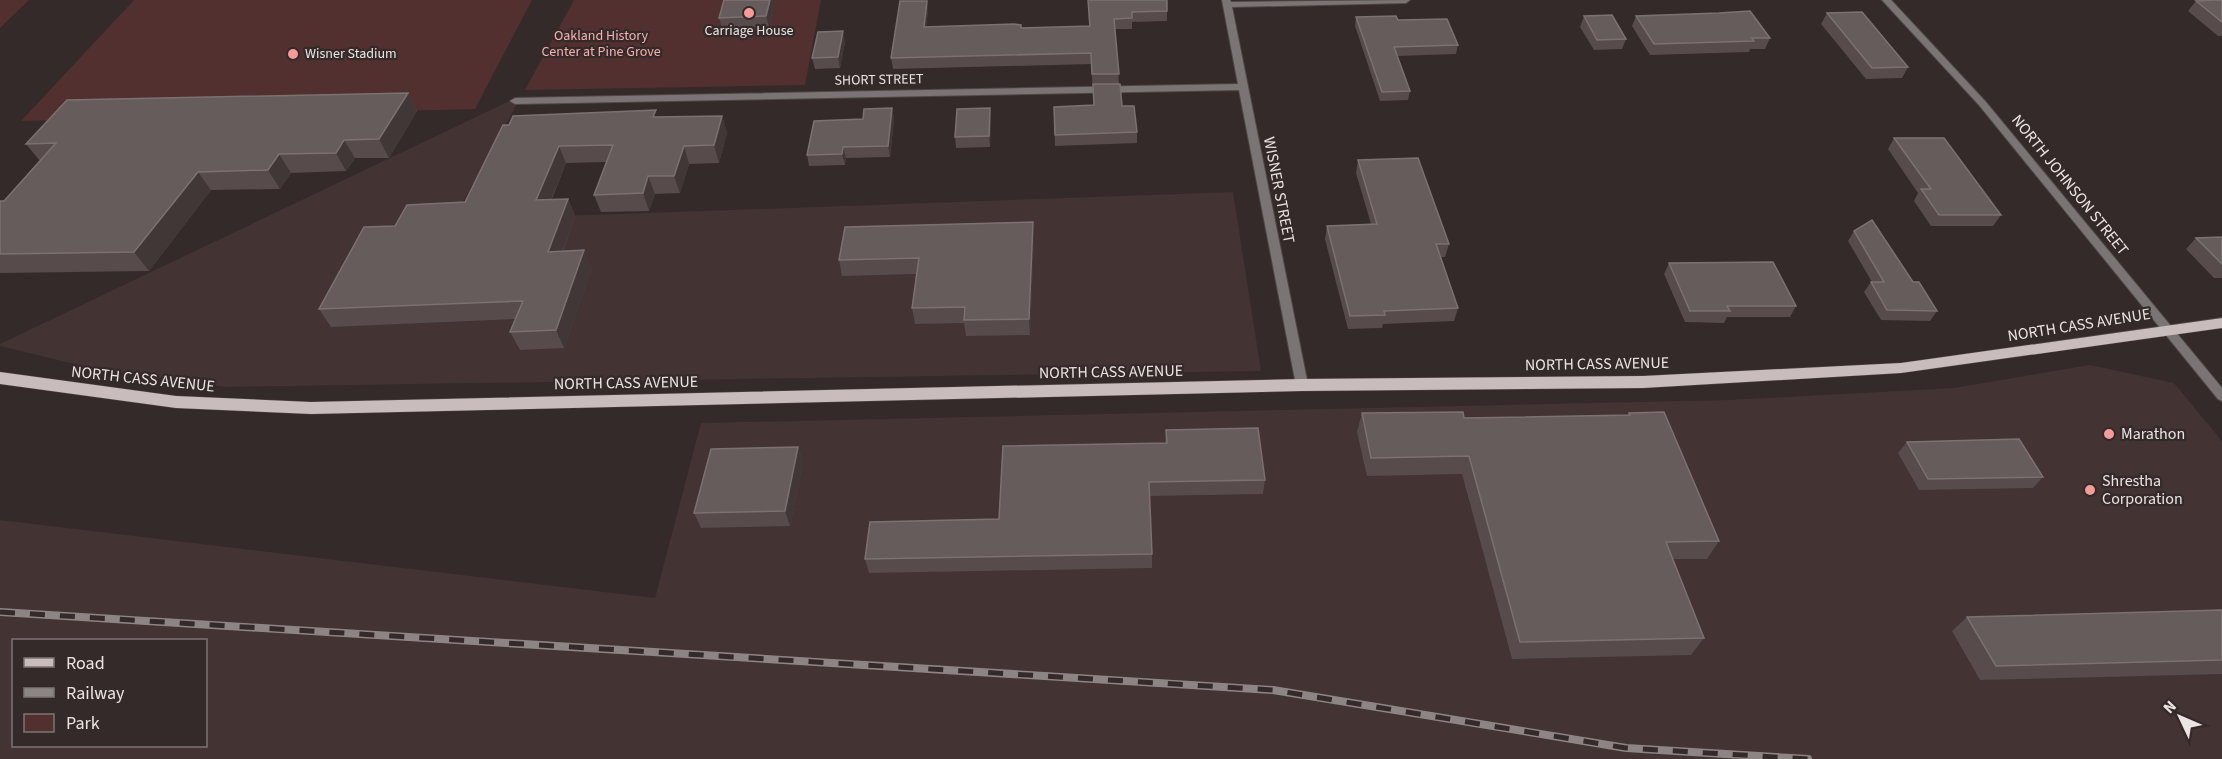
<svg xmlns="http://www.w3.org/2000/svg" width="2222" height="759" font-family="'Source Sans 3',sans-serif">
  <rect width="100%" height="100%" fill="#342a29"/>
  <g fill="#433332" fill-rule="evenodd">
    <path d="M 522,95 L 453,220 L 1233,192 L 1261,371 L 226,387 L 91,368 L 0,346 L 0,344 Z"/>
    <path d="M 2090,365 L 2174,383 L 2222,441 L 2222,759 L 0,759 L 0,520 L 655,598 L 701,423 L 1729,400 L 1954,388 ZM 14,640 L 206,640 L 206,746 L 14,746 Z"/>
  </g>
  <g fill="#51302f">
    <path d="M 0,0 L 29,0 L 0,28 Z"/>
    <path d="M 134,0 L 532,0 L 475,109 L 21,121 Z"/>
    <path d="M 574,0 L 821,0 L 805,85 L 525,90 Z"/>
  </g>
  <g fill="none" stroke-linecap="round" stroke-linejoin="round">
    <defs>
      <path id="minor" d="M 1222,0 L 1230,0 L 1231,2 L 1410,0 L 1406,3 L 1232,7 L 1308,385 L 1302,389 L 1296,385 L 1239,90 L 515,104 L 510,101 L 515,98 L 1238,84 Z"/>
      <path id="tertiary" d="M 1882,0 L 1891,0 L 1985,101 L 2222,388 L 2222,401 L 2218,399 L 1979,105 Z"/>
      <path id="primary" d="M 2222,318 L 2222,328 L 1901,373 L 1643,388 L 1302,391 L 311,414 L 176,408 L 0,384 L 0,372 L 176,396 L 311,402 L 1302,379 L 1643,376 L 1901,363 Z"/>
    </defs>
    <use href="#minor" stroke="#514847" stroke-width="2"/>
    <use href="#tertiary" stroke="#514847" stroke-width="2"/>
    <use href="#primary" stroke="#514847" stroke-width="1"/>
    <use href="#minor" fill="#7a7574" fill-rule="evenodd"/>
    <use href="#tertiary" fill="#7a7574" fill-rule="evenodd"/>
    <use href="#primary" fill="#c8bcbc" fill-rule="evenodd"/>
    <defs>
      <path id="rail" d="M 0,612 L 1273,690 L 1626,748 L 1808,759"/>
    </defs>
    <use href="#rail" stroke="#8d8584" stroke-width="8"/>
    <use href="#rail" stroke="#342a29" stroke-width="5" stroke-dasharray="15" stroke-linecap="butt"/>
  </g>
  <g fill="#574b4b">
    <path d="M 724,0 L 775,0 L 769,27 L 722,28 L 719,18 Z"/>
    <path d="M 1088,0 L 1167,11 L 1167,21 L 1132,22 L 1132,29 L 1115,29 L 1119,84 L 1122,106 L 1137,132 L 1137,143 L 1055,146 L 1054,107 L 1094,105 L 1091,64 L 893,69 L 891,58 L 927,1 L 928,11 L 926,27 L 1021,28 L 1089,26 Z"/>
    <path d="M 2222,0 L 2222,36 L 2218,36 L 2188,11 L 2196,1 Z"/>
    <path d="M 1827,13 L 1908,67 L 1902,78 L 1866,79 L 1821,24 Z"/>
    <path d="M 1584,16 L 1626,39 L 1622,49 L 1594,50 L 1580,27 Z"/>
    <path d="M 1636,16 L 1770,38 L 1765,49 L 1750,49 L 1749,52 L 1650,55 L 1632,26 Z"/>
    <path d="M 1356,17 L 1398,20 L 1458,45 L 1456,54 L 1397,56 L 1410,91 L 1408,100 L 1380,101 L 1355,26 Z"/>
    <path d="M 845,42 L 840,68 L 815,69 L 812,58 Z"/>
    <path d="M 408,93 L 417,111 L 389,158 L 355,158 L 346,171 L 291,173 L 280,189 L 211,190 L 149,271 L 0,273 L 0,201 L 4,201 L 40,161 L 26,144 Z"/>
    <path d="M 892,108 L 894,119 L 890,157 L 846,158 L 845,165 L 809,166 L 807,155 L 863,119 Z"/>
    <path d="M 990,108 L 991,119 L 990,147 L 956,148 L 955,137 Z"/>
    <path d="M 722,116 L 727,133 L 719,163 L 689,164 L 680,193 L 655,194 L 649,211 L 601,212 L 594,195 L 606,162 L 566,163 L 552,199 L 568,199 L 575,216 L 563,251 L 592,268 L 564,348 L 520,350 L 510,332 L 516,319 L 331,327 L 319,309 L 395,226 L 465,202 L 509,125 L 658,117 Z"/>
    <path d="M 1894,138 L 2001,215 L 1993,226 L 1931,226 L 1914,201 L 1918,193 L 1888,149 Z"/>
    <path d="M 1358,160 L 1449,244 L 1445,257 L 1441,257 L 1458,308 L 1454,321 L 1383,324 L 1382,328 L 1348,329 L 1325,239 L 1327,226 L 1371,224 L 1356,173 Z"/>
    <path d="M 1854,231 L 1913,282 L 1937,311 L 1930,321 L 1881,320 L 1864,292 L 1871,282 L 1872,282 L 1848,241 Z"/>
    <path d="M 2222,237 L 2222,278 L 2214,278 L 2186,249 L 2196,238 Z"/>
    <path d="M 1034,238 L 1030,335 L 966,336 L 964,323 L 915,324 L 912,308 L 916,274 L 842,276 L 839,260 Z"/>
    <path d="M 1669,263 L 1796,306 L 1790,317 L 1727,317 L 1724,323 L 1685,322 L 1664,274 Z"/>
    <path d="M 1362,413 L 1464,418 L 1628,415 L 1629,413 L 1719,541 L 1707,559 L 1672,559 L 1704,638 L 1691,655 L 1512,659 L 1462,474 L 1367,476 L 1357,432 Z"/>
    <path d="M 1166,430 L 1265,480 L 1263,494 L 1149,496 L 1152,554 L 1152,568 L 869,573 L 865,559 L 999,519 L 1165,443 Z"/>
    <path d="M 1907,442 L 2043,477 L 2033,488 L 1919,490 L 1898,453 Z"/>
    <path d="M 798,447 L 803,463 L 790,526 L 701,528 L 694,513 Z"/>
    <path d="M 2222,610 L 2222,674 L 1980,680 L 1952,631 L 1967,617 Z"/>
  </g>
  <g fill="#423737">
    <path d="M 770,0 L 775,0 L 769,27 L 766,16 Z"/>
    <path d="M 927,1 L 928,11 L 925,38 L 924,27 Z"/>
    <path d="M 843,31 L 845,42 L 840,68 L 838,57 Z"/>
    <path d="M 408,93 L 417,111 L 389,158 L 379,139 Z"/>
    <path d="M 892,108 L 894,119 L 890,157 L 888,146 Z"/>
    <path d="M 990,108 L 991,119 L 990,147 L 989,136 Z"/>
    <path d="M 722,116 L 727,133 L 719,163 L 714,145 Z"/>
    <path d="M 344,140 L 355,158 L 346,171 L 336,153 Z"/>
    <path d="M 559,146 L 566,163 L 544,217 L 536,200 Z"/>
    <path d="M 684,146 L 689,164 L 680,193 L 674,176 Z"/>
    <path d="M 843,147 L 846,158 L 845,165 L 842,154 Z"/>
    <path d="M 279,154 L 291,173 L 280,189 L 268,170 Z"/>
    <path d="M 198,172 L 211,190 L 149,271 L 134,252 Z"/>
    <path d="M 648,176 L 655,194 L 649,211 L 643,193 Z"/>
    <path d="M 568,199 L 575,216 L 556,269 L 548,252 Z"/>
    <path d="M 1033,222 L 1034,238 L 1030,335 L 1029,319 Z"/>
    <path d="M 584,250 L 592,268 L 564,348 L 556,330 Z"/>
    <path d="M 798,447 L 803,463 L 790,526 L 785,511 Z"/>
  </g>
  <g fill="#675c5c" stroke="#7c7171" stroke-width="1.5">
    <path d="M 724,0 L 770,0 L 766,16 L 719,18 Z"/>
    <path d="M 1088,0 L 1167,0 L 1167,11 L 1132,12 L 1132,18 L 1114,19 L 1119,74 L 1092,74 L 1091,53 L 891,58 L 900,1 L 927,1 L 924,27 L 1014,24 L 1021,25 L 1021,28 L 1090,26 Z"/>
    <path d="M 2222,0 L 2222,22 L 2196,1 L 2214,0 Z"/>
    <path d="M 1750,11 L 1770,38 L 1752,38 L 1754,41 L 1654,44 L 1636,16 L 1719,13 Z"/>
    <path d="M 1862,12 L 1908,67 L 1872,68 L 1827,13 Z"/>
    <path d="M 1612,15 L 1626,39 L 1597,40 L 1584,16 Z"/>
    <path d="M 1396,16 L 1398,20 L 1447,19 L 1458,45 L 1394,47 L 1410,91 L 1382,92 L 1356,17 Z"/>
    <path d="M 843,31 L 838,57 L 812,58 L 818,32 Z"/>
    <path d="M 1093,84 L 1120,84 L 1122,106 L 1134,106 L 1137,132 L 1055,135 L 1054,107 L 1094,105 Z"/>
    <path d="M 408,93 L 379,139 L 344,140 L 336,153 L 279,154 L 268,170 L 198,172 L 134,252 L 0,254 L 0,201 L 4,201 L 56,143 L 26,144 L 67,100 Z"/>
    <path d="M 892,108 L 888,146 L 843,147 L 842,154 L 807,155 L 814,121 L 863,119 L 864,109 Z"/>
    <path d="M 990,108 L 989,136 L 955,137 L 957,109 Z"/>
    <path d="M 656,110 L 653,117 L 722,116 L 714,145 L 684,146 L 674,176 L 648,176 L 643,193 L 594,195 L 613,145 L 559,146 L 536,200 L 568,199 L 548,252 L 584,250 L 556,330 L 510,332 L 523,301 L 319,309 L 364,227 L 395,226 L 407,205 L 465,202 L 503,125 L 509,125 L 513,116 Z"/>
    <path d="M 1894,138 L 1944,138 L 2001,215 L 1939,215 L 1921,189 L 1931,189 Z"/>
    <path d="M 1418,158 L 1449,244 L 1436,244 L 1458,308 L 1384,311 L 1385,315 L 1350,316 L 1327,226 L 1377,224 L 1358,160 Z"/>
    <path d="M 1872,220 L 1913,282 L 1919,282 L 1937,311 L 1887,310 L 1871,282 L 1884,282 L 1854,231 Z"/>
    <path d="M 1033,222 L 1029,319 L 964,320 L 965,307 L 912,308 L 919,258 L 839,260 L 845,227 Z"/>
    <path d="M 2222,237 L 2222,264 L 2196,238 Z"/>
    <path d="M 1773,262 L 1796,306 L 1727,306 L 1730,311 L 1690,311 L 1669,263 Z"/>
    <path d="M 1463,412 L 1464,418 L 1630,415 L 1629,413 L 1664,412 L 1719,541 L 1666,542 L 1704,638 L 1520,642 L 1469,456 L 1371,458 L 1362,413 Z"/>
    <path d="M 1258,428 L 1265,480 L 1149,482 L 1152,554 L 865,559 L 870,522 L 999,519 L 1003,446 L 1167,443 L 1166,430 Z"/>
    <path d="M 2019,439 L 2043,477 L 1928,479 L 1907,442 Z"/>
    <path d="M 798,447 L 785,511 L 694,513 L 711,449 Z"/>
    <path d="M 2222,610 L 2222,660 L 1996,666 L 1967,617 Z"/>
  </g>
  <g fill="#f59b9a" stroke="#342a29" stroke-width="2">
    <circle cx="749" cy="13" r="6"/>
    <circle cx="293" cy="54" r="6"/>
    <circle cx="2109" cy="434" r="6"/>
    <circle cx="2090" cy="490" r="6"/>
  </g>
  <g text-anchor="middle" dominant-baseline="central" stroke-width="4.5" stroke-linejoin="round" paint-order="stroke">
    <g font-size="14" fill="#ebe4e3" stroke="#342a29">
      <text x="749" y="31">Carriage House</text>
      <text x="305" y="54" text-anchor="start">Wisner Stadium</text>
    </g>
    <g font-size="14" fill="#f7b0af" stroke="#342a29">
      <text x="601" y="36">Oakland History<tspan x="601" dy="16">Center at Pine Grove</tspan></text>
    </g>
    <g font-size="14" fill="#ebe4e3" stroke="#342a29">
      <text transform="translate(879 80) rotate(-1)">SHORT STREET</text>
    </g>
    <g font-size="16" fill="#ebe4e3" stroke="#342a29">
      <text transform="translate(2070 185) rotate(51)">NORTH JOHNSON STREET</text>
      <text transform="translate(1279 190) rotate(79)">WISNER STREET</text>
      <text transform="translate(2079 325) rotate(-9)">NORTH CASS AVENUE</text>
      <text transform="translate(1597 364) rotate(-1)">NORTH CASS AVENUE</text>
      <text transform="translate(1111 372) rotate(-1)">NORTH CASS AVENUE</text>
      <text transform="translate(143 379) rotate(6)">NORTH CASS AVENUE</text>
      <text transform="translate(626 383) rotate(-1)">NORTH CASS AVENUE</text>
    </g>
    <g font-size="16" fill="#ebe4e3" stroke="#342a29" text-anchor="start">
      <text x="2121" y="434">Marathon</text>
      <text x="2102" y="481">Shrestha<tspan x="2102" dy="18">Corporation</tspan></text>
    </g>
  </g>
  <rect x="12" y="639" width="195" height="108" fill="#342a29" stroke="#7d7473" stroke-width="1.5"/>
  <rect x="24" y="658" width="30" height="9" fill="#c8bcbc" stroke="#7d7473" stroke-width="1.5"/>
  <text x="66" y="669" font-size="18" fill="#ebe4e3">Road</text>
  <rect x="24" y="688" width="30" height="9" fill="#8d8584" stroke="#7d7473" stroke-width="1.5"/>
  <text x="66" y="699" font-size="18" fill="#ebe4e3">Railway</text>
  <rect x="24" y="714" width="30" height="18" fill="#51302f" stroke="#7d7473" stroke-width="1.5"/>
  <text x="66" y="729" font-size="18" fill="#ebe4e3">Park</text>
  <g transform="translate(2180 717) rotate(314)" stroke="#342a29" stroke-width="4.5" paint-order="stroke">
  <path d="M0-4.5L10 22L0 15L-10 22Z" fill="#ebe4e3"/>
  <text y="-9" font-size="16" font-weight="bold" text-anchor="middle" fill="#ebe4e3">N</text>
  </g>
</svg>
